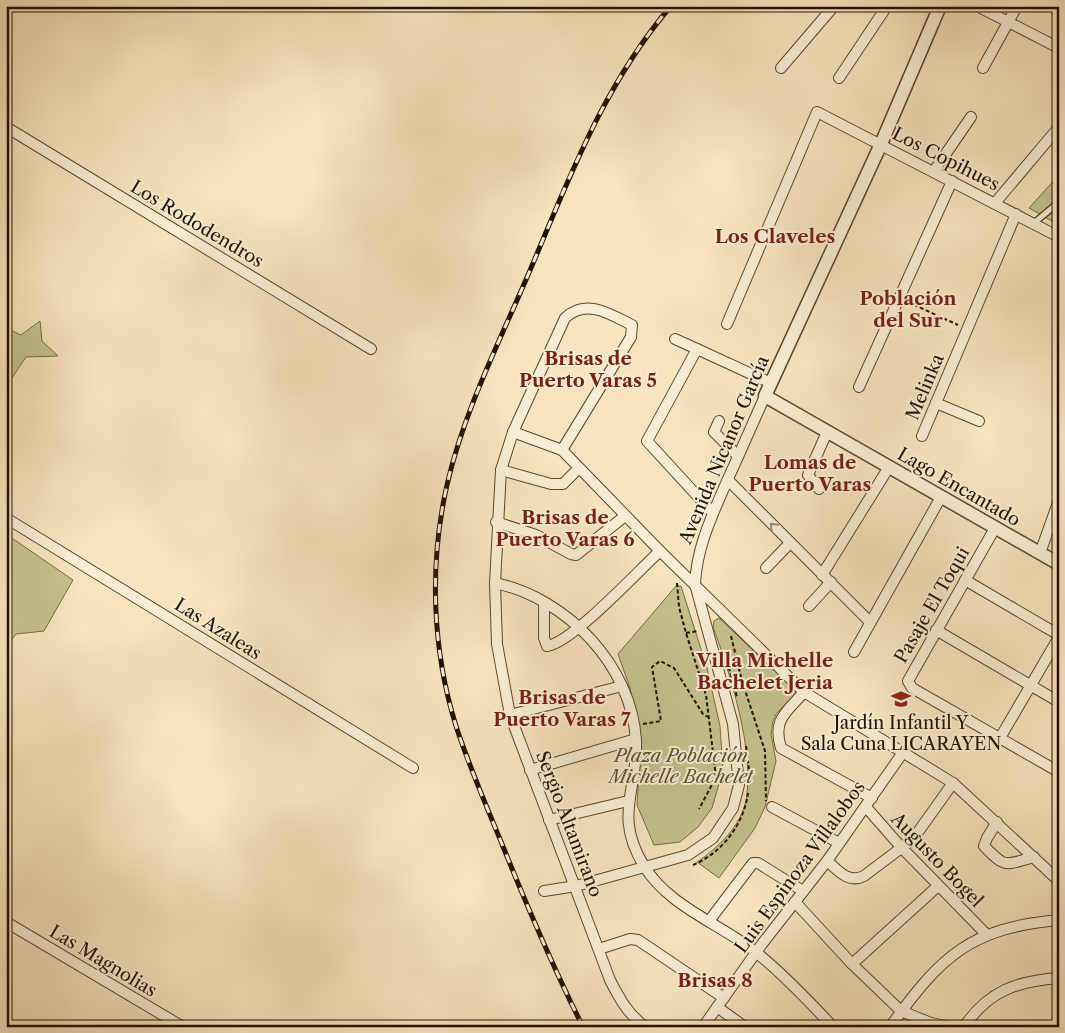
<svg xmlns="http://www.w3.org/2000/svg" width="1065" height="1033" font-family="'Libre Caslon Text',serif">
  <rect width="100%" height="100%" fill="#f8e4be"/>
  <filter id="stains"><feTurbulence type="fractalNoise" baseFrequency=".004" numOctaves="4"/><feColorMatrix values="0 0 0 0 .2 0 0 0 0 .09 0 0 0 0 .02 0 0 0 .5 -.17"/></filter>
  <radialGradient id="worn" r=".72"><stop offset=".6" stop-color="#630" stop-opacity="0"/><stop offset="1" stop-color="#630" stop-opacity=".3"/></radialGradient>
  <g fill="#c4c28c" stroke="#746a46">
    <path d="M 1059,175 L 1059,225 L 1029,208 Z"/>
    <path d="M 40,321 L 42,341 L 58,356 L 26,357 L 6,387 L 6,328 L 21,335 Z"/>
    <path d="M 6,534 L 73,580 L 44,631 L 16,634 L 6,647 Z"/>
    <path d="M 676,586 L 681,586 L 707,668 L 720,726 L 723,770 L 712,808 L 698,827 L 680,842 L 654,845 L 637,805 L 641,739 L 630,688 L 618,654 Z"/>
    <path d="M 719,618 L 797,692 L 776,714 L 773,721 L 771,734 L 776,761 L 765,807 L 755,828 L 719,878 L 697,862 C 718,848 741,826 746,800 C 755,751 730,673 713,627 L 714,621 Z"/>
  </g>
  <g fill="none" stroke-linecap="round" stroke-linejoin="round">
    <defs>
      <path id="service" d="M 1034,223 L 1059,202"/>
      <g id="minor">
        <path d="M 977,6 L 1059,48"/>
        <path d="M 781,68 L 834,6"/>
        <path d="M 983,68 L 1017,6"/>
        <path d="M 839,78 L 887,6"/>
        <path d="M 6,127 L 371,349"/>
        <path d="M 934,171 L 971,117"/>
        <path d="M 995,203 L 1059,127"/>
        <path d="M 727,324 L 817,112 L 1059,237"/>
        <path d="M 675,339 L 697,349"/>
        <path d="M 859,387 L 952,181"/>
        <path d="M 936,403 L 979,421"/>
        <path d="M 719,421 L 714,432 L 738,456"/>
        <path d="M 513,432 L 562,450"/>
        <path d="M 922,436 L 1016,214"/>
        <path d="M 501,470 L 551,484 L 563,484 L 579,468"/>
        <path d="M 728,480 L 870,622"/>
        <path d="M 819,489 L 808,475 L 827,432"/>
        <path d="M 713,513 L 647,441 L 697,349 L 771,383"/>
        <path d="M 6,518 L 413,768"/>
        <path d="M 496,522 L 536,535 L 571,554 L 576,555 L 625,516"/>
        <path d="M 995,528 L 908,681 L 912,688 L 1059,772"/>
        <path d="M 1040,553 L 1059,500"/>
        <path d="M 766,568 L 790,543"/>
        <path d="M 822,575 L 889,467"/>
        <path d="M 965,580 L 1059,635"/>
        <path d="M 495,583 C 567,598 632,666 636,741 C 638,791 613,815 644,866 C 669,907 721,924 757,953 C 784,975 809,1001 833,1027"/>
        <path d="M 544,603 L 544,638 L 547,646 C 572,643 638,571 660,551"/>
        <path d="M 809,606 L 831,582"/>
        <path d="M 936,630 L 1059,702"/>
        <path d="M 854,652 L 941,497"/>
        <path d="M 804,692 C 787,712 772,719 781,748 L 872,798"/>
        <path d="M 510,715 L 622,686"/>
        <path d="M 1000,738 L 1059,637"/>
        <path d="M 530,770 L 636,739"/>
        <path d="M 772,807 L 839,843"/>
        <path d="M 866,807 L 901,847 L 986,934"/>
        <path d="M 549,820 L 628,801"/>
        <path d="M 997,822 L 987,838 L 984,846 C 1006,869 1005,865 1034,857"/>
        <path d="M 827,861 C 838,870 848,884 864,876 L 913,839 L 953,783"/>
        <path d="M 544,891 L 576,886 L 688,855 L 713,838 L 733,808 L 739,785 L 733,724 L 695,584 C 697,546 712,516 727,481 C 740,453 752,425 765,396"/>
        <path d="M 795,902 L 852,964 L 901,1011 L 931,1023 L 950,1027"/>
        <path d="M 709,921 L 753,863 L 758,863 L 803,891"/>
        <path d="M 6,922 L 183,1027"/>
        <path d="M 599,949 L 630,939 L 638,940 L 724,998"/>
        <path d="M 852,964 L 938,886"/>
        <path d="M 717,1007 L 745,1027"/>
        <path d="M 645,1027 C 628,1014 619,998 610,980 L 510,715 L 497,644 L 495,583 L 501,470 L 513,432 L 565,318 C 586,298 610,314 632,325 L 631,337 L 562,450 L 660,551 L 804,692 L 953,783 L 1059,881"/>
        <path d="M 703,1027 L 762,944 L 827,861 L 904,751"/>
        <path d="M 890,1027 C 941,956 970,928 1059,920"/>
        <path d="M 964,1027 C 988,991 1017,981 1059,978"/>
      </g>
      <path id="tertiary" d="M 940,6 L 881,144 L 765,396 L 1059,564"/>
    </defs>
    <use href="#service" stroke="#584630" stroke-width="8"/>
    <use href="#minor" stroke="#584630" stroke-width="12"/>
    <use href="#tertiary" stroke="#584630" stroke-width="15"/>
    <g stroke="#231201" stroke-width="2" stroke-dasharray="4 2.5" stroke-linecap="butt">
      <path d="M 908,302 L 958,325"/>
      <path d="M 677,583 L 679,607 L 686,633 L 706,695 L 716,777 L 699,809"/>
      <path d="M 686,633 L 698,631"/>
      <path d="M 731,636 L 742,681 L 765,751 L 766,801"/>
      <path d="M 727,661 L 737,697"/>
      <path d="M 643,724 L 661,721 L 652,667 L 660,661 L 674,668 L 703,714 L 708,717"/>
      <path d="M 746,746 L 749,769"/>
      <path d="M 693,865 C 722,853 744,824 748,793"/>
    </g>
    <use href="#service" stroke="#faedd5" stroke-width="5"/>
    <use href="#minor" stroke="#faedd5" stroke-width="10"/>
    <use href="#tertiary" stroke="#faedd5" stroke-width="12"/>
    <defs>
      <path id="rail" d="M 583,1027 C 553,967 527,906 502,844 C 486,805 469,766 456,726 C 432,649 429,564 447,485 C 464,410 501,339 531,268 C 570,176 605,83 671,6"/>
    </defs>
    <use href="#rail" stroke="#231201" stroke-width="5"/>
    <use href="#rail" stroke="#faedd5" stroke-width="3" stroke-dasharray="9" stroke-linecap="butt"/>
  </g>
  <defs><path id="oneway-chevron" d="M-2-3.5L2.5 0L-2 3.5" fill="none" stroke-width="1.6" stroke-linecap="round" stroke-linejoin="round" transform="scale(1.25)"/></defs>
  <use stroke="#998a76" href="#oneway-chevron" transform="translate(773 526) rotate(-135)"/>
  <defs>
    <symbol id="school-bare" viewBox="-9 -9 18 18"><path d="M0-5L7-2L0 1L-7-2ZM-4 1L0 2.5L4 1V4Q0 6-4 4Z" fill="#8f2418" stroke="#faedd5" stroke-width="2.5" paint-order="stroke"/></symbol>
  </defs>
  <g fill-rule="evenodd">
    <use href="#school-bare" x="887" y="685" width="28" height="28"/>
  </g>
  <g text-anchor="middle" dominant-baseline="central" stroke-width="4" stroke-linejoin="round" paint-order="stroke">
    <g font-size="18" fill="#231201" stroke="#faedd5">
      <text transform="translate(946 159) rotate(27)">Los Copihues</text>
      <text transform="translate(197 224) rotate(31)">Los Rododendros</text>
      <text transform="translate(925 387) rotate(-67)">Melinka</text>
      <text transform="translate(724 450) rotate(-67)">Avenida Nicanor García</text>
      <text transform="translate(959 487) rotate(30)">Lago Encantado</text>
      <text transform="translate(932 605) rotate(-60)">Pasaje El Toqui</text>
      <text transform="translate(218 629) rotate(32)">Las Azaleas</text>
      <text transform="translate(569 824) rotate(69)">Sergio Altamirano</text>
      <text transform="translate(937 860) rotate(46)">Augusto Bogel</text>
      <text transform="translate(800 867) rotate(-54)">Luis Espinoza Villalobos</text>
      <text transform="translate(103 961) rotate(31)">Las Magnolias</text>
    </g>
    <g font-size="18" fill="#231201" stroke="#faedd5">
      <text x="901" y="723">Jardín Infantil Y<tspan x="901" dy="21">Sala Cuna LICARAYEN</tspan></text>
    </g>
    <g font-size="18" font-style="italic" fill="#5b5032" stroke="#faedd5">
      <text x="681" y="756">Plaza Población<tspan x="681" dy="21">Michelle Bachelet</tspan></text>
    </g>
    <g font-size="19" font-weight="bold" fill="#7a1f14" stroke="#faedd5">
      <text x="775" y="236">Los Claveles</text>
      <text x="908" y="298">Población<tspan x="908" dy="22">del Sur</tspan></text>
      <text x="588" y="358">Brisas de<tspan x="588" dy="22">Puerto Varas 5</tspan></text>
      <text x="810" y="462">Lomas de<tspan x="810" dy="22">Puerto Varas</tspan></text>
      <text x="565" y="517">Brisas de<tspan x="565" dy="22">Puerto Varas 6</tspan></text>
      <text x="765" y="660">Villa Michelle<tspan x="765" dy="22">Bachelet Jeria</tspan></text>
      <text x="562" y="697">Brisas de<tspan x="562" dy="22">Puerto Varas 7</tspan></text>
      <text x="715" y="980">Brisas 8</text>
    </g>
  </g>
  <rect width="1065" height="1033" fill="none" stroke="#f8e4be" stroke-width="25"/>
  <rect x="8" y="8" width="1050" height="1018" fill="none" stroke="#231201" stroke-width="2.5"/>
  <rect x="12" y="12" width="1040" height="1008" fill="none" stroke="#231201"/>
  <rect width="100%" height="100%" filter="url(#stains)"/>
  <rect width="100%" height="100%" fill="url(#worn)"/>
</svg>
